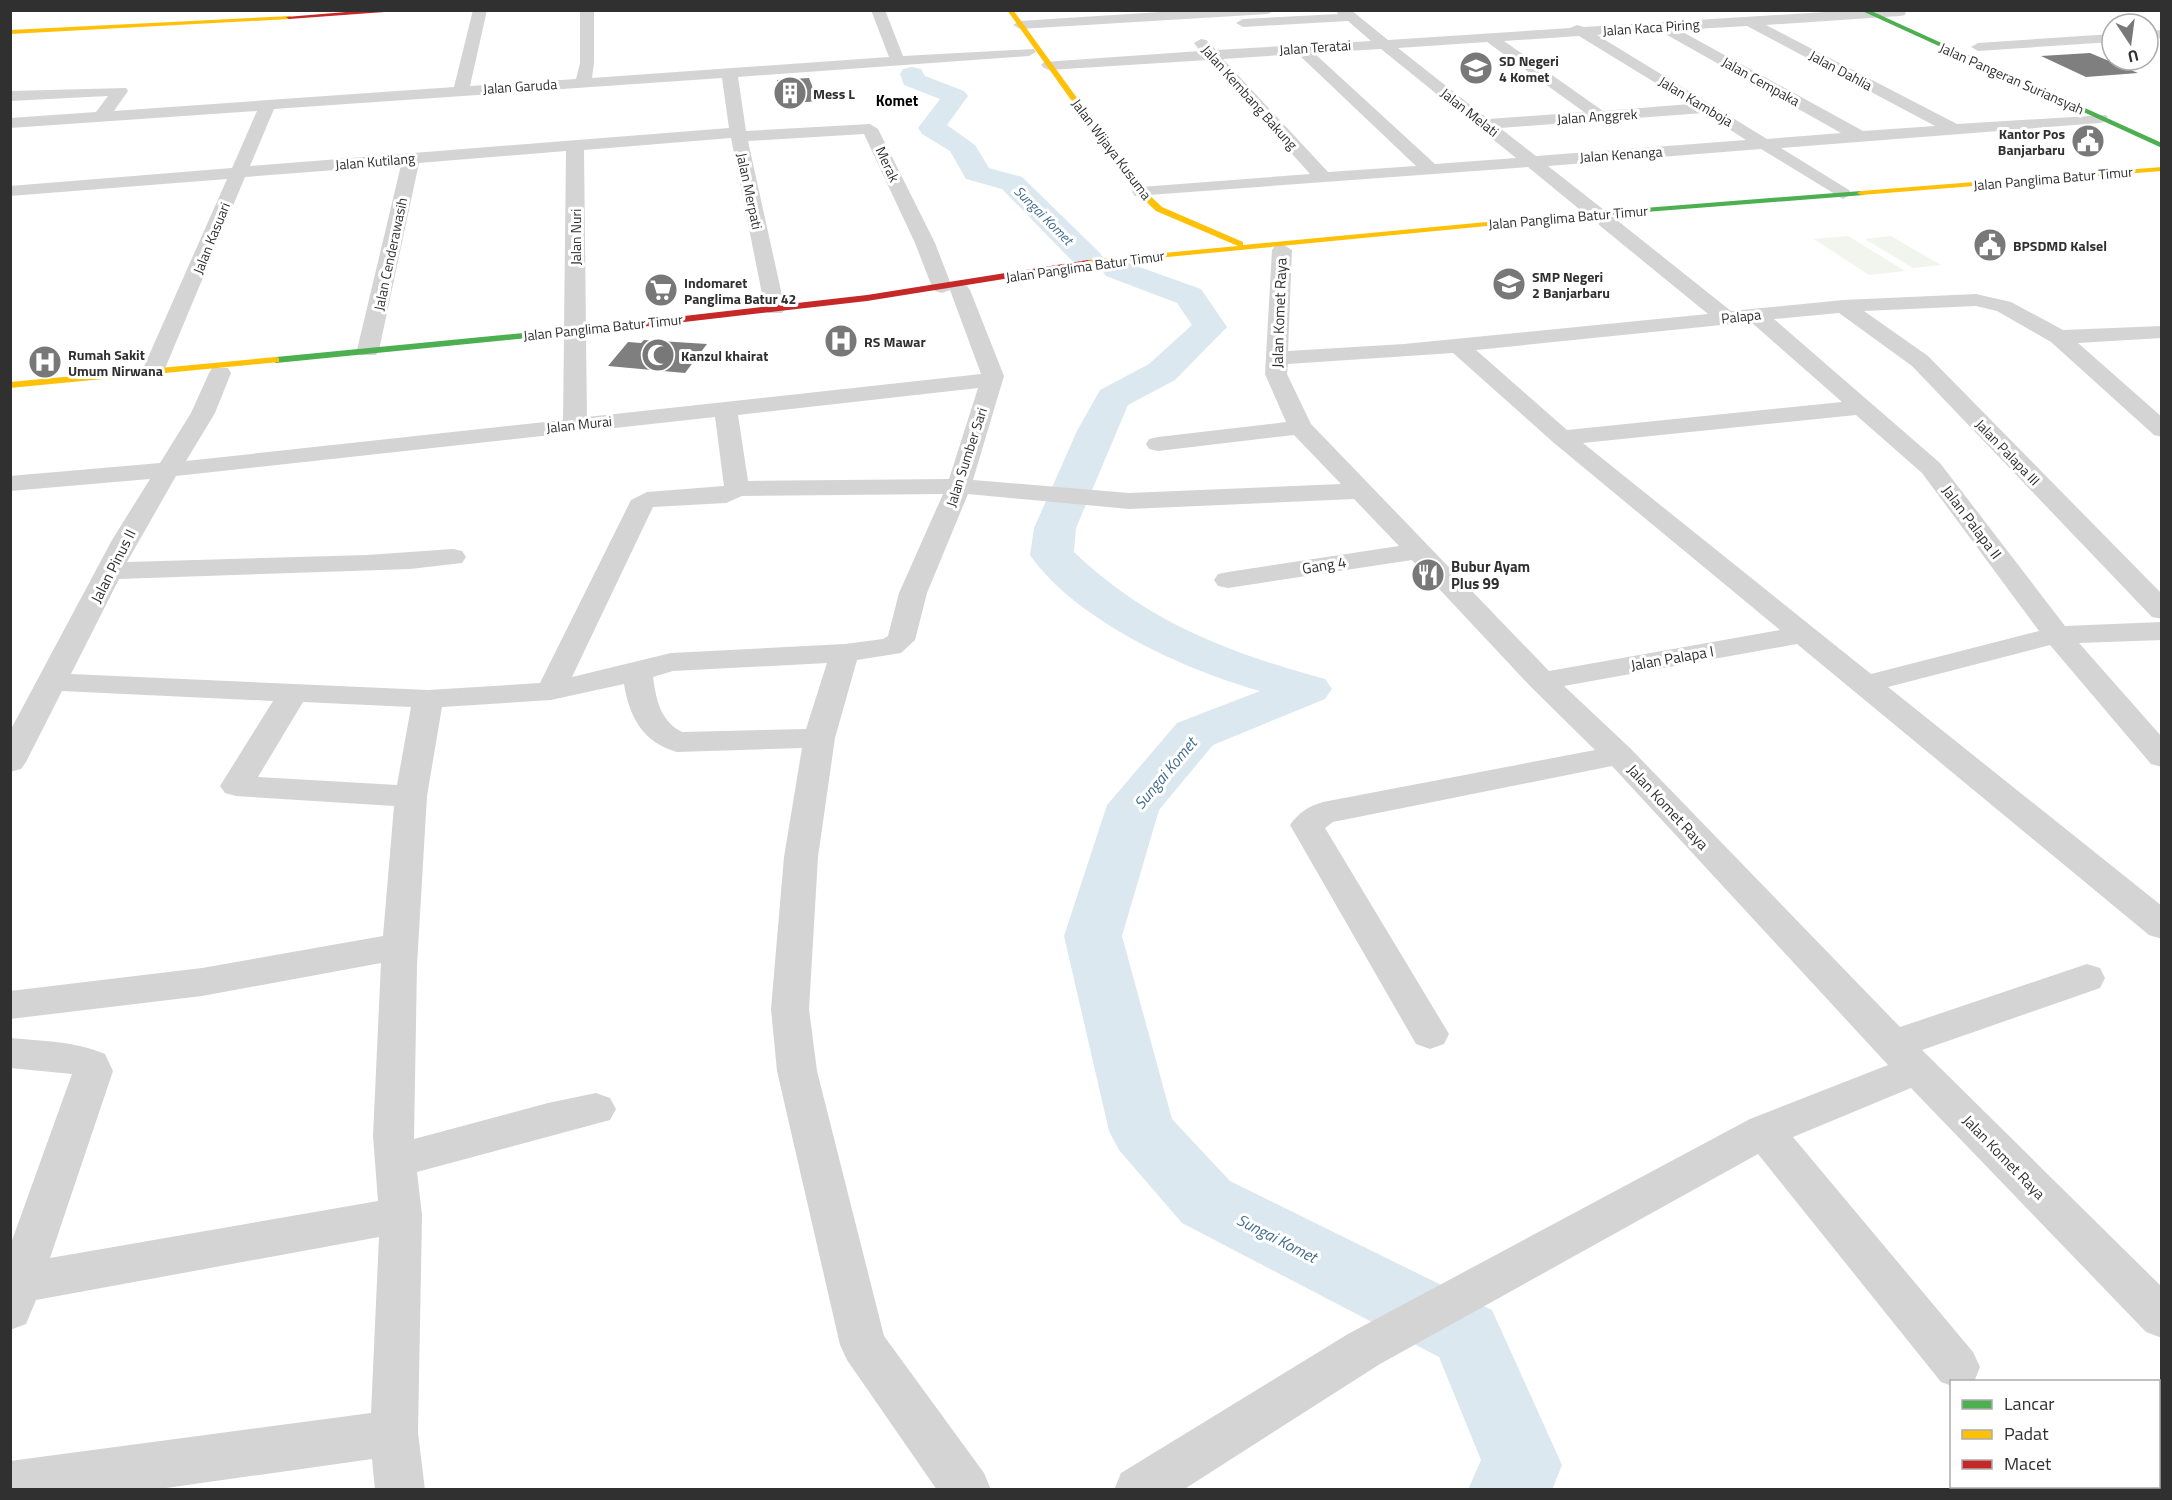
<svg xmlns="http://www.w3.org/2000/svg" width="2172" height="1500" font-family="'Titillium Web',sans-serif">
  <rect width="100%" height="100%" fill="#fff"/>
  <g fill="#f1f5ed">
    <path d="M 1848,236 L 1905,271 L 1869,275 L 1814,239 Z"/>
    <path d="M 1891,236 L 1941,265 L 1913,268 L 1865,239 Z"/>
  </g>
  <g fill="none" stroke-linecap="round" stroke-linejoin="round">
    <g fill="#dce8f0" fill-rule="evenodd">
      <path d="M 912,67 L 921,69 L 925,76 L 964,91 L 968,96 L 947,125 L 975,145 L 989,168 L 1022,177 L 1099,252 L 1104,259 L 1099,266 L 1088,269 L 1077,266 L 1002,189 L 966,179 L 950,151 L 922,134 L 918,128 L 940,99 L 904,85 L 900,74 L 903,69 Z"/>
      <path d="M 1117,259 L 1201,289 L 1227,327 L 1175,380 L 1128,405 L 1076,528 L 1074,552 C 1147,622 1229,653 1325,679 L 1332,689 L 1325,699 L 1213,745 L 1159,810 L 1122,936 L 1172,1119 L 1230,1181 L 1492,1310 L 1562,1465 L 1552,1490 L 1468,1490 L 1481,1460 L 1439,1357 L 1182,1223 L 1119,1150 L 1109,1131 L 1064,936 L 1107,805 L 1177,723 L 1260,691 C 1185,670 1076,621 1030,555 L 1034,528 L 1077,431 L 1100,390 L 1149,364 L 1192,325 L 1177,303 L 1106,276 L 1101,269 L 1106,262 Z"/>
    </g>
  </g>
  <g fill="#7f7f7f">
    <path d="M 2090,53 L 2138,73 L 2086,77 L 2041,56 Z"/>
    <path d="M 809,78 L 818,101 L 784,104 L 777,80 Z"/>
    <path d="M 644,340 L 707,344 L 685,373 L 608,366 L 628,342 L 641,343 Z"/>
  </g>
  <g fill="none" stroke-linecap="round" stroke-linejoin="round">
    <g fill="#d4d4d4" fill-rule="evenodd">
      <path d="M 473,10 L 487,10 L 470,86 L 576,79 L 580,63 L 580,10 L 594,10 L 594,63 L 592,78 L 889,57 L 871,10 L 885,10 L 903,56 L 1034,49 L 1036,52 L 1029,56 L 738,77 L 746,131 L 870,124 L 878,129 L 935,243 L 952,287 L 960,284 L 967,286 L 970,290 L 1004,376 L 973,480 L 1129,493 L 1341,484 L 1294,435 L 1158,451 L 1149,449 L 1146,444 L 1149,439 L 1158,437 L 1286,422 L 1265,374 L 1272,250 L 1275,246 L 1282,244 L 1292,250 L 1288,351 L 1404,344 L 1708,314 L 1599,225 L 1598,219 L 1590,218 L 1528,167 L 1135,196 L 1132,192 L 1135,188 L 1141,187 L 1310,174 L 1208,60 L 1049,70 L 1044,68 L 1041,65 L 1044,62 L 1200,51 L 1194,43 L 1201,39 L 1206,40 L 1216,50 L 1371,41 L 1348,21 L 1243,27 L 1236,23 L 1243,19 L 1338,14 L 1335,10 L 1351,10 L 1388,40 L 1570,28 L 1577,25 L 1584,27 L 1858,10 L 1906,10 L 1905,15 L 1900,16 L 1766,25 L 1957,124 L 2106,115 L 2108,118 L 2106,121 L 2100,123 L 1781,148 L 1849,190 L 1852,194 L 1843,199 L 1761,149 L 1548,166 L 1604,210 L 1605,216 L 1613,217 L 1731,311 L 1843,300 L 1976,294 L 2011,302 L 2063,330 L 2162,326 L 2162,338 L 2078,343 L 2162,417 L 2162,437 L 2154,435 L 2051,342 L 1997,311 L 1976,306 L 1864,311 L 1928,356 L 2162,594 L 2162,619 L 2152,617 L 1912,366 L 1839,313 L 1774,319 L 1940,463 L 2065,626 L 2162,622 L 2162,640 L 2079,643 L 2162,737 L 2162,767 L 2151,764 L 2050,645 L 1888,687 L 2162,906 L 2162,939 L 2149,935 L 1797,644 L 1564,686 L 1630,748 L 1900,1027 L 2087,964 L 2100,968 L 2105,978 L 2100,988 L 1922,1050 L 2162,1287 L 2162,1338 L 2146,1332 L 1911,1088 L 1793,1137 L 1973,1352 L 1980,1367 L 1974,1382 L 1952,1382 L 1952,1386 L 1941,1382 L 1758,1154 L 1380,1364 L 1183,1490 L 1114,1490 L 1121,1473 L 1348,1334 L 1750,1119 L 1888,1065 L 1612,766 L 1333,822 L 1325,828 L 1449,1034 L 1444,1044 L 1430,1049 L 1416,1044 L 1290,825 C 1298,813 1309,806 1323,802 L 1595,750 L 1531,687 L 1412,560 L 1228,588 L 1218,586 L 1214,580 L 1218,574 L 1228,572 L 1399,546 L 1354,499 L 1129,509 L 968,494 L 927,593 L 915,640 L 901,653 L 857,660 L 835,738 L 818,857 L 809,1009 L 817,1071 L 884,1336 L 984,1473 L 991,1490 L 937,1490 L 847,1360 L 840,1345 L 777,1071 L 771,1009 L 784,857 L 802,748 L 677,752 C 643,743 629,716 624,684 L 551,700 L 442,707 L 427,796 L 417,965 L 414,1139 L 548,1103 L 596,1093 L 610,1098 L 616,1109 L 610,1120 L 417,1172 L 422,1215 L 418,1433 L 425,1490 L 375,1490 L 372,1459 L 152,1490 L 10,1490 L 10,1461 L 371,1413 L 379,1237 L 36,1300 L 26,1324 L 10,1330 L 10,1246 L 72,1074 L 10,1068 L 10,1038 C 42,1041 75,1041 105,1054 L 113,1071 L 50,1258 L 378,1201 L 373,1136 L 381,963 L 202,996 L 10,1019 L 10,991 L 202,968 L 383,936 L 394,806 L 236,796 L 225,793 L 220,786 L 273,701 L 62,691 L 26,762 L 21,769 L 10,772 L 10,731 L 112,540 L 150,479 L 10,491 L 10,476 L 160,463 L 191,413 L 209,373 L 212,368 L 228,368 L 231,373 L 215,413 L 186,461 L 563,420 L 564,339 L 567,334 L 564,330 L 566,151 L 419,163 L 379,350 L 376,355 L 360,355 L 357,350 L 401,165 L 245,177 L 164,371 L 161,376 L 145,376 L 142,371 L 227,179 L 10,196 L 10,186 L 232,168 L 257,111 L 10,128 L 10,118 L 96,112 L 108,96 L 10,101 L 10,91 L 126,88 L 128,91 L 114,111 L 454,87 ZM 1747,26 L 1935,126 L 1863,131 L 1679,30 ZM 1660,31 L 1841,133 L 1767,139 L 1597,35 ZM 1579,36 L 1690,104 L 1603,111 L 1504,41 ZM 1487,42 L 1584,112 L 1488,119 L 1398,48 ZM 1381,49 L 1516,158 L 1435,164 L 1314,53 ZM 1298,54 L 1416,166 L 1328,172 L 1223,59 ZM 722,78 L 729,128 L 250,166 L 274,109 ZM 1704,113 L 1746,140 L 1536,156 L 1500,128 ZM 864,134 L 915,243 L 932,287 L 935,291 L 942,293 L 950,290 L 981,374 L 587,417 L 586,339 L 583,334 L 586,330 L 584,150 L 731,138 L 765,309 L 768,313 L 782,313 L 785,309 L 748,141 ZM 1751,322 L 1842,402 L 1567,430 L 1476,350 ZM 1453,353 L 1554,443 L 1780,630 L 1549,671 L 1311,424 L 1287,374 L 1288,364 ZM 978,388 L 949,479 L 748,481 L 738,415 ZM 1856,415 L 1922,473 L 2039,631 L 1871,674 L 1583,443 ZM 715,417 L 724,486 L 647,492 L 631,500 L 540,683 L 428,690 L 71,674 L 119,579 L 410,569 L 462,563 L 466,557 L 462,551 L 453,549 L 367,555 L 127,562 L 176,476 ZM 943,494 L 899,593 L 888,636 L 883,639 L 845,644 L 671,653 L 572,677 L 653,507 L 726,503 L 742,496 ZM 827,663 L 806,729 L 682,732 C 660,721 656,699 653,677 L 673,671 ZM 303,702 L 411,707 L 397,785 L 258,777 Z"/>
      <path d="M 1191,10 L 1275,10 L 1268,14 L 1020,29 L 1013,25 L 1020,21 Z"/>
      <path d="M 2162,30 L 2162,38 L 2148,39 L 2148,31 Z"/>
      <path d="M 2112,34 L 2112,42 L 1978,51 L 1971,47 L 1978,43 Z"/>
    </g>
    <g fill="#4caf50" fill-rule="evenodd">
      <path d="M 1860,10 L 1869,10 L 2162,143 L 2162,148 Z"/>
      <path d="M 1861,191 L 1865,193 L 1864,195 L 1581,217 L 1577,215 L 1581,213 Z"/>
      <path d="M 615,324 L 620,327 L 618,329 L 276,363 L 271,360 L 276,357 Z"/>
    </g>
    <g fill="#ffc107" fill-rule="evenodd">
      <path d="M 1007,10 L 1013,10 L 1144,190 L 1162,207 L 1243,242 L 1243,245 L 1581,213 L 1585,215 L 1581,217 L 1085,265 L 1085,261 L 1088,260 L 1238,246 L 1156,211 L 1138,194 Z"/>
      <path d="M 291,16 L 289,19 L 10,34 L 10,30 Z"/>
      <path d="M 2162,167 L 2162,171 L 1861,195 L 1857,193 L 1861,191 Z"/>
      <path d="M 276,357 L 279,358 L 279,362 L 10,388 L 10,382 Z"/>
    </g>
    <g fill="#c62828" fill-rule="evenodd">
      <path d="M 370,10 L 412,10 L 289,19 L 286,17 Z"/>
      <path d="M 1088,260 L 1091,261 L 1091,265 L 867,301 L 615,330 L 610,327 L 615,324 L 867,295 Z"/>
    </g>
  </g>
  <defs>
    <symbol id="school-disc" viewBox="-11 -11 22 22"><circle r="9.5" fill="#787878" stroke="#fff"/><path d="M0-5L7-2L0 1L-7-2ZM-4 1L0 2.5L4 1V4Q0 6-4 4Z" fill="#fff"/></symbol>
    <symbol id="building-disc" viewBox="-11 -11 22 22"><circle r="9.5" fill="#787878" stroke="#fff"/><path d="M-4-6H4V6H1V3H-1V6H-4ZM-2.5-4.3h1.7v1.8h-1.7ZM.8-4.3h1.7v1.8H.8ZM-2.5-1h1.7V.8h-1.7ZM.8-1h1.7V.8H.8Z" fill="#fff"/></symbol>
    <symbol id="civic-disc" viewBox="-11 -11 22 22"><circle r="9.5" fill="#787878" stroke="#fff"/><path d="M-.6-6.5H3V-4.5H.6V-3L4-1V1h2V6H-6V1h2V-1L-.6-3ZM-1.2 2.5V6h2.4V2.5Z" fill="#fff"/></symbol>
    <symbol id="supermarket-disc" viewBox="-11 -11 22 22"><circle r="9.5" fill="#787878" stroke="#fff"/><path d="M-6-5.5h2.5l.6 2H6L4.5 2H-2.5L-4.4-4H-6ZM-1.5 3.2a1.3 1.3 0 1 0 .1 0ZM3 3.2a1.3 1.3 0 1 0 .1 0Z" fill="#fff"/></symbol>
    <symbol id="hospital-disc" viewBox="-11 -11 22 22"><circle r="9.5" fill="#787878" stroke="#fff"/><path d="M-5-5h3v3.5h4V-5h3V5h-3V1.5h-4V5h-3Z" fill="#fff"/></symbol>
    <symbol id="mosque-disc" viewBox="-11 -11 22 22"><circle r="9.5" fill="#787878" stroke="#fff"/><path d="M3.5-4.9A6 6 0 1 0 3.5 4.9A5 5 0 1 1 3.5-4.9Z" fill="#fff"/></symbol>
    <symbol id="restaurant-disc" viewBox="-11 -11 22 22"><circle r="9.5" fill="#787878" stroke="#fff"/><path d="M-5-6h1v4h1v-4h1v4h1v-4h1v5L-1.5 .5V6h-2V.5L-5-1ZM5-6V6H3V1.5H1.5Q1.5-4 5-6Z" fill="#fff"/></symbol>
  </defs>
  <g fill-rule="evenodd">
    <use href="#school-disc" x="1457" y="49" width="38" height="38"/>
    <use href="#building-disc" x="771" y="74" width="38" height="38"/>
    <use href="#civic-disc" x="2069" y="122" width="38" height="38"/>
    <use href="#civic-disc" x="1971" y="226" width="38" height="38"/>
    <use href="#school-disc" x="1490" y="265" width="38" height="38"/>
    <use href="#supermarket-disc" x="642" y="271" width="38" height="38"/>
    <use href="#hospital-disc" x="822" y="322" width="38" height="38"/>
    <use href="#mosque-disc" x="639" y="336" width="38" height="38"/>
    <use href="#hospital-disc" x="26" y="343" width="38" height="38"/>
    <use href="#restaurant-disc" x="1409" y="556" width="38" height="38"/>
  </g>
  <g text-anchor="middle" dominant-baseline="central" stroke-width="6" stroke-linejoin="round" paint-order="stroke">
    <g font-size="14" fill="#303030" stroke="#fff">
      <text transform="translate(1651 27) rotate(-4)">Jalan Kaca Piring</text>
      <text transform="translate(1315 47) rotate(-4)">Jalan Teratai</text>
      <text transform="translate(1841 70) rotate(28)">Jalan Dahlia</text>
      <text transform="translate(2012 78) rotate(24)">Jalan Pangeran Suriansyah</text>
      <text transform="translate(1761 81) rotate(29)">Jalan Cempaka</text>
      <text transform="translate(520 86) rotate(-4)">Jalan Garuda</text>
      <text transform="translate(1250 97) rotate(48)">Jalan Kembang Bakung</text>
      <text transform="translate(1696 101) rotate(31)">Jalan Kamboja</text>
      <text transform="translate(1470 112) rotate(38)">Jalan Melati</text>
      <text transform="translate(1597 116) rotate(-4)">Jalan Anggrek</text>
      <text transform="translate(1112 149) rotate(53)">Jalan Wijaya Kusuma</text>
      <text transform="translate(1621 154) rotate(-4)">Jalan Kenanga</text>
      <text transform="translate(375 161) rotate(-5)">Jalan Kutilang</text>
      <text transform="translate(888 164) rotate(65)">Merak</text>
      <text transform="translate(2053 178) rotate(-5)">Jalan Panglima Batur Timur</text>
      <text transform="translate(750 191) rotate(78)">Jalan Merpati</text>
      <text transform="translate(1568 217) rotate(-5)">Jalan Panglima Batur Timur</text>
      <text transform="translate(575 237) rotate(-90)">Jalan Nuri</text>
      <text transform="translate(211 238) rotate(-68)">Jalan Kasuari</text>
      <text transform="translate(390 254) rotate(-78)">Jalan Cenderawasih</text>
      <text transform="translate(1085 266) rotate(-8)">Jalan Panglima Batur Timur</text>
      <text transform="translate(1741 316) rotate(-6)">Palapa</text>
      <text transform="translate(603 327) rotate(-6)">Jalan Panglima Batur Timur</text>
      <text transform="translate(579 424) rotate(-6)">Jalan Murai</text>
      <text transform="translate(2008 452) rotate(46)">Jalan Palapa III</text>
      <text transform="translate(966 457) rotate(-72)">Jalan Sumber Sari</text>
    </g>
    <g font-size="14" font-weight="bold" fill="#303030" stroke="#fff" text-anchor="start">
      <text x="1499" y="60">SD Negeri<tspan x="1499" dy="16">4 Komet</tspan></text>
      <text x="813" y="93">Mess L</text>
      <text x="2065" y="133" text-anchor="end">Kantor Pos<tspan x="2065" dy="16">Banjarbaru</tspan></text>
      <text x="2013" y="245">BPSDMD Kalsel</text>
      <text x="1532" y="276">SMP Negeri<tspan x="1532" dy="16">2 Banjarbaru</tspan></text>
      <text x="684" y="282">Indomaret<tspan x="684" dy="16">Panglima Batur 42</tspan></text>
      <text x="864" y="341">RS Mawar</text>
      <text x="68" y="354">Rumah Sakit<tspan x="68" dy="16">Umum Nirwana</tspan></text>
      <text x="681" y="355">Kanzul khairat</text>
    </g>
    <g font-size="14" font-style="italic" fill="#436d8d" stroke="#fff">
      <text transform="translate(1044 215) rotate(45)">Sungai Komet</text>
    </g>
    <g font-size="15" font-weight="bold" fill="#000" stroke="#fff">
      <text x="897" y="100">Komet</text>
    </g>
    <g font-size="15" fill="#303030" stroke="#fff">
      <text transform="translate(1279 313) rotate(-88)">Jalan Komet Raya</text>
      <text transform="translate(1972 522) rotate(53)">Jalan Palapa II</text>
      <text transform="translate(1324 565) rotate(-9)">Gang 4</text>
      <text transform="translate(113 566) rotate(-63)">Jalan Pinus II</text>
      <text transform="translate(1672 658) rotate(-10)">Jalan Palapa I</text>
      <text transform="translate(1668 807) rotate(47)">Jalan Komet Raya</text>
      <text transform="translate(2004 1157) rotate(46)">Jalan Komet Raya</text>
    </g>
    <g font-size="15" font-weight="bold" fill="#303030" stroke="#fff" text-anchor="start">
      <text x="1451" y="566">Bubur Ayam<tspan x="1451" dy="17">Plus 99</tspan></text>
    </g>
    <g font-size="16" font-style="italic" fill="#436d8d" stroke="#fff">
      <text transform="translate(1165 773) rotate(-50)">Sungai Komet</text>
      <text transform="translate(1277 1238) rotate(27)">Sungai Komet</text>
    </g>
  </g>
  <rect width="2172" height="1500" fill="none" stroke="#303030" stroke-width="24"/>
  <rect x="1950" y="1380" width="210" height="108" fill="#ffffff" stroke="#acacac" stroke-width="1.5"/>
  <rect x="1962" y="1400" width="30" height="9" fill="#4caf50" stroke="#acacac" stroke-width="1.5"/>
  <text x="2004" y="1410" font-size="18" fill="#303030">Lancar</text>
  <rect x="1962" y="1430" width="30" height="9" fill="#ffc107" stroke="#acacac" stroke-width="1.5"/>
  <text x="2004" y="1440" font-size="18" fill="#303030">Padat</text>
  <rect x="1962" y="1460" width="30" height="9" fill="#c62828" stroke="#acacac" stroke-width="1.5"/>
  <text x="2004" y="1470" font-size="18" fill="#303030">Macet</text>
  <g transform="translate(2130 42) rotate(167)"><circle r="28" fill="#ffffff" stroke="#acacac" stroke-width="1.5"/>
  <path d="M0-4.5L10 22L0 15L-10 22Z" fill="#787878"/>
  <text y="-9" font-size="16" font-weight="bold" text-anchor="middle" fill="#303030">U</text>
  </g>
</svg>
